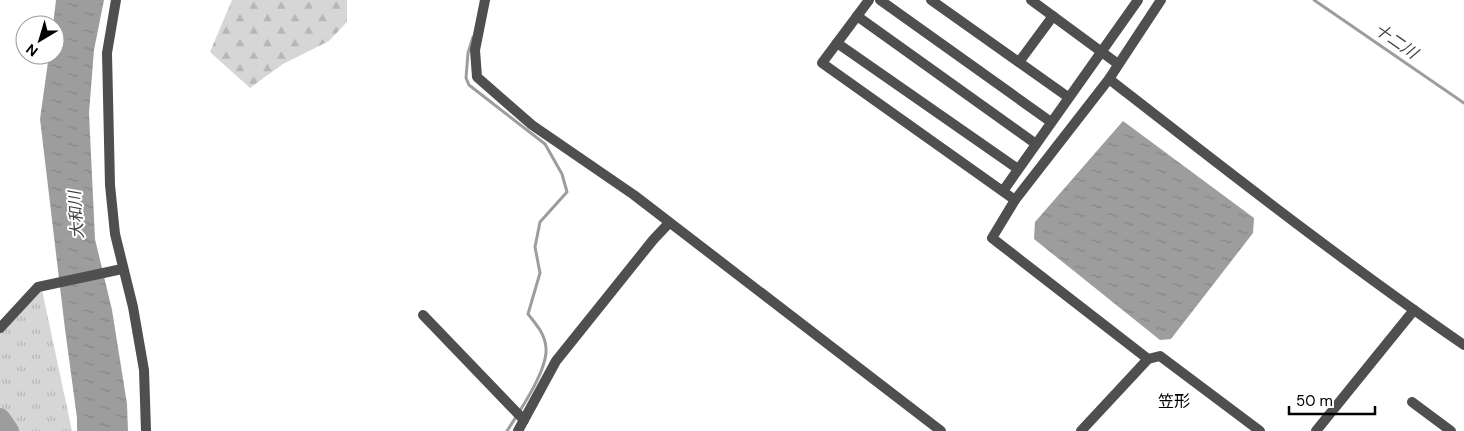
<svg xmlns="http://www.w3.org/2000/svg" width="1464" height="431" font-family="'DM Sans','Noto Sans JP',sans-serif">
  <defs>
    <pattern id="forest-firs" width="22" height="20" patternUnits="userSpaceOnUse" patternTransform="scale(1.25)"><rect width="22" height="20" fill="#d6d6d6"/><path d="M5 1l3.5 6h-7zM16 11l3.5 6h-7z" fill="#b6b6b6"/></pattern>
    <pattern id="park-tufts" width="24" height="20" patternUnits="userSpaceOnUse" patternTransform="scale(1.25)"><rect width="24" height="20" fill="#d6d6d6"/><path d="M3 7l-1-3M5 7V3M7 7l1-3M15 17l-1-3M17 17v-4M19 17l1-3" fill="none" stroke="#b6b6b6"/></pattern>
    <pattern id="water-ripples" width="26" height="14" patternUnits="userSpaceOnUse" patternTransform="scale(1.25)"><rect width="26" height="14" fill="#9d9d9d"/><path d="M2 4q2-2 4 0t4 0M15 11q2-2 4 0t4 0" fill="none" stroke="#858585"/></pattern>
  </defs>
  <rect width="100%" height="100%" fill="#fff"/>
  <path fill="url(#forest-firs)" d="M 232,0 L 347,0 L 347,22 L 329,41 L 283,64 L 250,88 L 210,52 Z"/>
  <path fill="url(#park-tufts)" d="M 42,290 L 72,431 L 12,431 L 0,415 L 0,333 Z"/>
  <g fill="url(#water-ripples)">
    <path d="M 56,0 L 104,0 L 94,50 L 89,113 L 95,239 L 112,310 L 127,404 L 128,431 L 77,431 L 77,418 L 65,329 L 40,119 L 49,55 L 55,55 L 55,25 L 53,25 Z"/>
    <path d="M 1123,121 L 1254,218 L 1253,233 L 1171,339 L 1160,340 L 1034,239 L 1035,222 Z"/>
  </g>
  <g fill="none" stroke-linecap="round" stroke-linejoin="round">
    <g stroke="#9d9d9d" stroke-width="3">
      <path d="M 1314,0 L 1464,103"/>
      <path d="M 473,37 L 468,53 L 466,78 L 469,85 L 545,144 L 562,174 L 567,192 L 540,222 L 535,247 L 540,273 L 528,314 C 536,324 545,334 546,348 C 548,370 519,412 507,431"/>
    </g>
    <path stroke="#9d9d9d" stroke-width="20" d="M 0,418 L 9,431"/>
    <g stroke="#4f4f4f" stroke-width="10">
      <path d="M 116,0 L 107,53 L 110,185 L 115,234 L 133,307 L 144,370 L 146,431"/>
      <path d="M 485,0 L 475,50 L 477,77 L 532,125 L 634,195 L 941,431"/>
      <path d="M 869,0 L 822,63 L 1015,200"/>
      <path d="M 880,0 L 1051,122"/>
      <path d="M 931,0 L 1068,97"/>
      <path d="M 1031,0 L 1118,64"/>
      <path d="M 857,16 L 1036,144"/>
      <path d="M 837,43 L 1018,169"/>
      <path d="M 1019,62 L 1053,16"/>
      <path d="M 1109,79 C 1226,170 1342,261 1464,345"/>
      <path d="M 1003,191 L 1138,0"/>
      <path d="M 423,315 L 524,420"/>
      <path d="M 0,328 L 38,287 L 122,269"/>
      <path d="M 1148,359 L 992,238 L 1015,200 L 1109,79 L 1161,0"/>
      <path d="M 1412,402 L 1451,431"/>
      <path d="M 518,431 L 556,361 L 653,240 L 669,223"/>
      <path d="M 1081,431 L 1148,359 L 1160,356 L 1260,431"/>
      <path d="M 1316,431 L 1414,310"/>
    </g>
  </g>
  <g text-anchor="middle" dominant-baseline="central" stroke-width="4" stroke-linejoin="round" paint-order="stroke">
    <g font-size="16" font-style="italic" fill="#3e3e3e" stroke="#fff">
      <text transform="translate(1396 41) rotate(35)">十二川</text>
      <text transform="translate(76 215) rotate(-94)">大和川</text>
    </g>
    <g font-size="16" fill="#000" stroke="#fff">
      <text x="1174" y="401">笠形</text>
    </g>
  </g>
  <g transform="translate(40 40) rotate(218)"><circle r="24" fill="#ffffff" stroke="#999999"/>
  <path d="M0-4L9 19L0 12L-9 19Z" fill="#000000"/>
  <text y="-8" font-size="14" font-weight="bold" text-anchor="middle" fill="#000000">N</text>
  </g>
  <path d="M1289 406v8h86v-8" fill="none" stroke="#000000" stroke-width="2.5"/>
  <text x="1296" y="406" font-size="15" fill="#000000" stroke="#ffffff" stroke-width="4" paint-order="stroke">50 m</text>
</svg>
